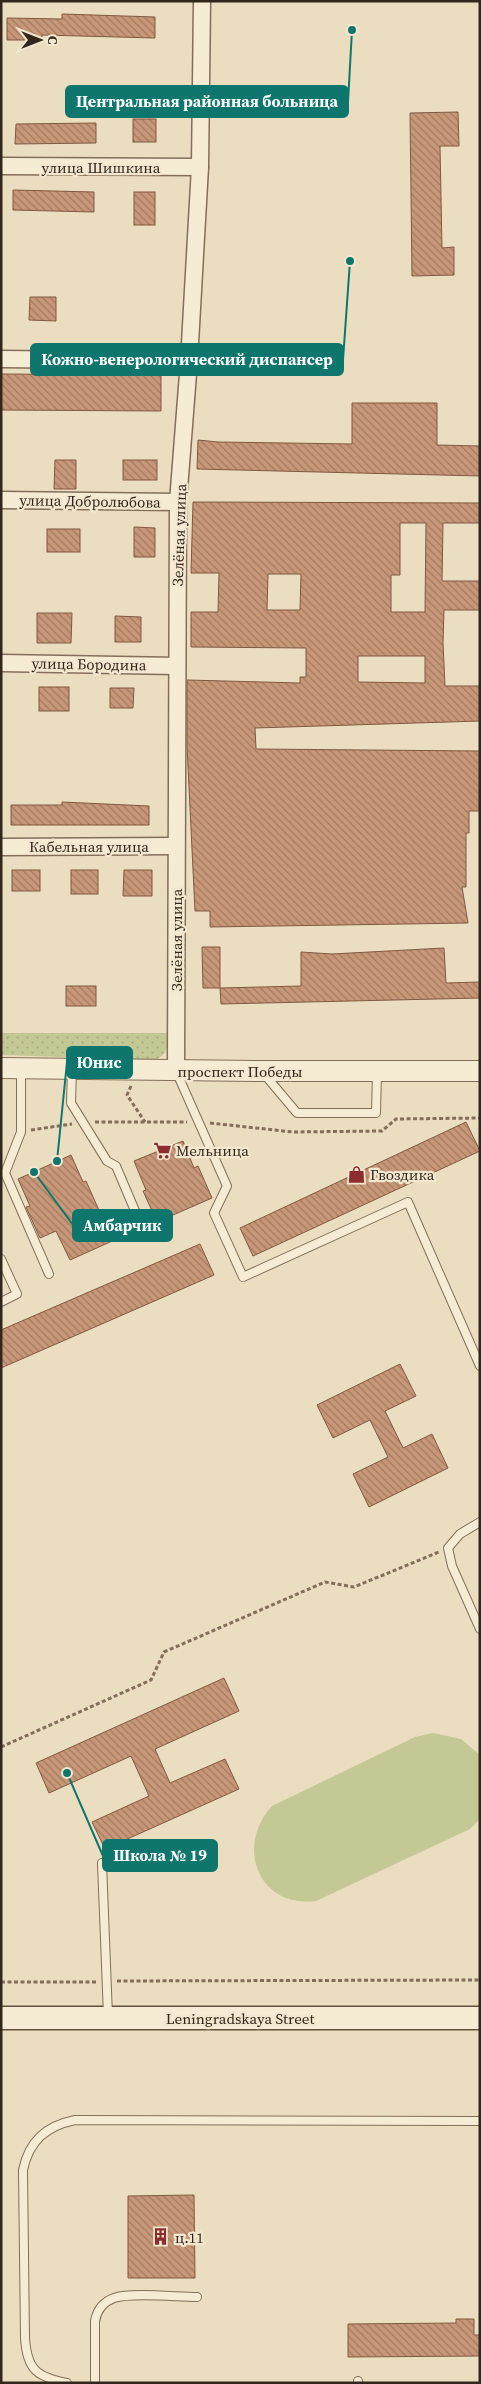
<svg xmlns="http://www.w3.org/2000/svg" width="481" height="2384" font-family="'Source Serif 4',serif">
  <defs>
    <pattern id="green-dots" width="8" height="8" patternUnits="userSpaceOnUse" patternTransform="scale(1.25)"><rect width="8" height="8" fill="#c3c895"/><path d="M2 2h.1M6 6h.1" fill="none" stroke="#a8ac80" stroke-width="1.8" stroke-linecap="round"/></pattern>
    <pattern id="building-back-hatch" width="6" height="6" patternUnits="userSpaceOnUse" patternTransform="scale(1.25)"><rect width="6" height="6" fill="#c79778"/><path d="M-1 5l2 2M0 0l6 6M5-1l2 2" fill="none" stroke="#a27b62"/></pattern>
  </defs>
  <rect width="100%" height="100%" fill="#ebddc0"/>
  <path fill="url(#green-dots)" d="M 1,1033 L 168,1033 C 168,1046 168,1054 155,1060 L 1,1055 Z"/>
  <path fill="#c3c895" d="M 433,1733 L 461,1739 L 480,1755 L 480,1819 L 470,1829 L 316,1901 C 258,1908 235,1846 272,1806 L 415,1737 Z"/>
  <g fill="url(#building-back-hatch)" stroke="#815941" fill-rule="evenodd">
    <path d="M 62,14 L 155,17 L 155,38 L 42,35 L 42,40 L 7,40 L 7,18 L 62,19 Z"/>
    <path d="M 458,112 L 459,146 L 440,146 L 442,248 L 454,247 L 454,275 L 412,276 L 410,113 Z"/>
    <rect x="133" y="119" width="23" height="23"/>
    <path d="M 96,123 L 96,143 L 15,144 L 16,124 Z"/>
    <path d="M 13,190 L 94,192 L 94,212 L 13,210 Z"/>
    <rect x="134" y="192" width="21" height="33"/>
    <path d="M 30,297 L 56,297 L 56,321 L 29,320 Z"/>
    <path d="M 1,374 L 161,375 L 161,411 L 1,410 Z"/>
    <path d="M 352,403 L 437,403 L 437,445 L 480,446 L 480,476 L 197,469 L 198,440 L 218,442 L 352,444 Z"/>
    <path d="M 55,460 L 76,460 L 76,489 L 54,489 Z"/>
    <rect x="123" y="460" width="34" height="20"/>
    <path d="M 193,502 L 480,503 L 480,523 L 443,523 L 442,581 L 480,581 L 480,610 L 444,610 L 443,643 L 445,686 L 480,686 L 480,721 L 255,728 L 256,749 L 480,751 L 480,811 L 469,811 L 469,833 L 466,833 L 466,887 L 462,887 L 468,923 L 210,927 L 210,911 L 195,911 L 187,746 L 187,680 L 300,683 L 300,677 L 306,677 L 306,648 L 191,647 L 191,612 L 218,612 L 219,573 L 191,573 ZM 400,523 L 426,523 L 425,612 L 391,612 L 391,575 L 400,575 ZM 268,574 L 301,574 L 300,610 L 267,610 ZM 358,656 L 425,656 L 425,683 L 358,682 Z"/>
    <path d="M 134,527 L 155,528 L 155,557 L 134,557 Z"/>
    <rect x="47" y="529" width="33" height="23"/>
    <path d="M 37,613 L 72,613 L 71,643 L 37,643 Z"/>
    <path d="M 115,616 L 141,617 L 141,642 L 115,642 Z"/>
    <rect x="39" y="687" width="30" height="24"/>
    <path d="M 110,688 L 134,688 L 133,708 L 110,708 Z"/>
    <path d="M 62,802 L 149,806 L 149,825 L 11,825 L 11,805 L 62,805 Z"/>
    <rect x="12" y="870" width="28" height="21"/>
    <rect x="71" y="870" width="27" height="24"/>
    <path d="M 124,870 L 152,870 L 152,896 L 123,896 Z"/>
    <path d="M 202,947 L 220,947 L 220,988 L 203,988 Z"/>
    <path d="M 444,948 L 446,983 L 480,982 L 480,998 L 221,1004 L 220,988 L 301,986 L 301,952 L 332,954 Z"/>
    <rect x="66" y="986" width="30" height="20"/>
    <path d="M 466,1122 L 480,1151 L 253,1256 L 240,1228 Z"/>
    <path d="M 183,1141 L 194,1168 L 198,1166 L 212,1198 L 157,1222 L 143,1191 L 146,1190 L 134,1161 Z"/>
    <path d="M 71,1155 L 83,1182 L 86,1181 L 106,1226 L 123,1217 L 130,1233 L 70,1260 L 56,1231 L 40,1238 L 26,1207 L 30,1206 L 18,1179 Z"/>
    <path d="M 200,1244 L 214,1275 L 1,1368 L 1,1330 Z"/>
    <path d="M 400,1364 L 416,1396 L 385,1411 L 403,1448 L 432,1434 L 448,1468 L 369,1507 L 353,1474 L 388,1457 L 370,1420 L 333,1438 L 317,1405 Z"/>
    <path d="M 224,1678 L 239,1711 L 155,1749 L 170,1783 L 225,1759 L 239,1789 L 105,1849 L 92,1822 L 149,1796 L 131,1756 L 49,1793 L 36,1763 Z"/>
    <path d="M 194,2195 L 195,2278 L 128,2278 L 128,2196 Z"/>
    <path d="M 456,2319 L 474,2319 L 474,2335 L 480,2335 L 480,2356 L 348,2357 L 348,2324 L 456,2323 Z"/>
  </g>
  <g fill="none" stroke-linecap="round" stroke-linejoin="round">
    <defs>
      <g id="service">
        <path d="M 21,1068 L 21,1132 L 5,1173 L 49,1274"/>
        <path d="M 72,1068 L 71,1103 L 107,1161 L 116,1166 L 144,1232"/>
        <path d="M 176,1071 L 227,1186 L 214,1213 L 243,1277 L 408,1202 L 480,1366"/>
        <path d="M 265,1075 L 297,1113 L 376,1113 L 377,1071"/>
        <path d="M 1,1259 L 17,1294 L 1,1302"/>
        <path d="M 480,1522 L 460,1534 L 448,1548 L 452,1566 L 480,1629"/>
        <path d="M 102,1863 L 108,2016"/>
        <path d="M 358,2381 L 358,2383"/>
        <path d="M 67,2383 C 37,2377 27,2370 25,2338 L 23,2170 C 29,2141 46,2126 75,2120 L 480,2121"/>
        <path d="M 95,2383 L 95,2321 C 97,2310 103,2302 114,2298 C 131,2292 177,2297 197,2297"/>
      </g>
      <g id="minor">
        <path d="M 1,166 L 200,167"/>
        <path d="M 1,359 L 189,361"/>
        <path d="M 1,500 L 178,502"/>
        <path d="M 1,663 L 177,666"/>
        <path d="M 1,847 L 176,846"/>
        <path d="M 176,1070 L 178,502 L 189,361 L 200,167 L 202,1"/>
      </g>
      <path id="tertiary" d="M 1,1068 L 262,1071 L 480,1071"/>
      <path id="secondary" d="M 1,2018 L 480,2018"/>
    </defs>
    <use href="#service" stroke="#836f59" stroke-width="10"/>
    <use href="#minor" stroke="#836f59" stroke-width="19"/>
    <use href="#tertiary" stroke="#836f59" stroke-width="22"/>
    <use href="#secondary" stroke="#65503d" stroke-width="25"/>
    <g stroke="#836f59" stroke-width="3" stroke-dasharray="4 2.5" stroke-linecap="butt">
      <path d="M 131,1086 L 127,1095 L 145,1122"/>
      <path d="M 95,1122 L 187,1122"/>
      <path d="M 210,1123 L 293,1132 L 382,1131 L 396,1119 L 480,1118"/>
      <path d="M 31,1130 L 72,1124"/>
      <path d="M 1,1747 L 151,1680 L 164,1652 L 325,1582 L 354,1587 L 439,1552"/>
      <path d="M 117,1981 L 480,1980"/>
      <path d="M 1,1982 L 96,1982"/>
    </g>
    <use href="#service" stroke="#f6ebd3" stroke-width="8"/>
    <use href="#minor" stroke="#f6ebd3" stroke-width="16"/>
    <use href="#tertiary" stroke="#f6ebd3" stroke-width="20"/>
    <use href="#secondary" stroke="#f6ebd3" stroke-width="22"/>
  </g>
  <defs>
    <symbol id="supermarket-bare" viewBox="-9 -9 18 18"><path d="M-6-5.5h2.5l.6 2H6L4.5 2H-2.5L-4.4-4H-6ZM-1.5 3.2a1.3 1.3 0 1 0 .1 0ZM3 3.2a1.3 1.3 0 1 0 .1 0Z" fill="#8e2d30" stroke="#f3e8cf" stroke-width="2.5" paint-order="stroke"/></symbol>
    <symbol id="shop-bare" viewBox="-9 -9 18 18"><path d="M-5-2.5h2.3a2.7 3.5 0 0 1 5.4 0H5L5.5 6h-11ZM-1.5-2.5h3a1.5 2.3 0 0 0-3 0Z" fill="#8e2d30" stroke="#f3e8cf" stroke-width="2.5" paint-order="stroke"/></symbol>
    <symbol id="building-bare" viewBox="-9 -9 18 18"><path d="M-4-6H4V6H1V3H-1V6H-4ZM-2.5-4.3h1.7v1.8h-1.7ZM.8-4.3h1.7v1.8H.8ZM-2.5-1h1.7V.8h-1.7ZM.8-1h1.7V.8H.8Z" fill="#8e2d30" stroke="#f3e8cf" stroke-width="2.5" paint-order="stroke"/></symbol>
  </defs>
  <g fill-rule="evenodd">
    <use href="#supermarket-bare" x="150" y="1138" width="25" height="25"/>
    <use href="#shop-bare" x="344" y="1162" width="25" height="25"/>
    <use href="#building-bare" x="148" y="2224" width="25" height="25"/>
  </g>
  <g text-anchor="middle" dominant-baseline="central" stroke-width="4.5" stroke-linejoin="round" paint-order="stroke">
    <g font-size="15" fill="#33271d" stroke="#f3e8cf">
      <text x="101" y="167">улица Шишкина</text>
      <text transform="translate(90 501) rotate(1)">улица Добролюбова</text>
      <text transform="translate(179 535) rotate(-88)">Зелёная улица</text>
      <text transform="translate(89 664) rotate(1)">улица Бородина</text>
      <text x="89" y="846">Кабельная улица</text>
      <text transform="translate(176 940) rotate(-90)">Зелёная улица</text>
      <text x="240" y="1071">проспект Победы</text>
      <text x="240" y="2018">Leningradskaya Street</text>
    </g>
    <g font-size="15" fill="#33271d" stroke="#f3e8cf" text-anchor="start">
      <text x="176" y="1150">Мельница</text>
      <text x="370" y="1174">Гвоздика</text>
      <text x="175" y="2237">ц.11</text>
    </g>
  </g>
  <path fill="none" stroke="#0f766e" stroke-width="2" d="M352 30L348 102M350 261L343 360M57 1161L67 1062M34 1172L73 1225M67 1773L103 1856"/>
  <g fill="#0f766e" stroke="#f3e8cf" stroke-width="2">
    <circle cx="352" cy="30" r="5"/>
    <circle cx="350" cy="261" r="5"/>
    <circle cx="57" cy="1161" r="5"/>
    <circle cx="34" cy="1172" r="5"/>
    <circle cx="67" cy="1773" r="5"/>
  </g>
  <g fill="#0f766e" stroke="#0f766e" stroke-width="2">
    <rect x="66" y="86" width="282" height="31" rx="5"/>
    <rect x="31" y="344" width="312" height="31" rx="5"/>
    <rect x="67" y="1047" width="65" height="31" rx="5"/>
    <rect x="73" y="1210" width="99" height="31" rx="5"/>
    <rect x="103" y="1840" width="114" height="31" rx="5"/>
  </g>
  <g font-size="16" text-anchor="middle" font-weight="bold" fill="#fff">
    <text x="207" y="107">Центральная районная больница</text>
    <text x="187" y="365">Кожно-венерологический диспансер</text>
    <text x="99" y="1068">Юнис</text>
    <text x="122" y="1231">Амбарчик</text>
    <text x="160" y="1861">Школа № 19</text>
  </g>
  <rect width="481" height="2384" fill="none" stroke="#33271d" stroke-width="5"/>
  <g transform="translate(40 40) rotate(90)" stroke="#f3e8cf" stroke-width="4" paint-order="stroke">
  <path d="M0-4L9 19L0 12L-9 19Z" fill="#33271d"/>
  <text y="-8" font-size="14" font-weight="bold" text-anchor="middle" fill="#33271d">С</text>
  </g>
</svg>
